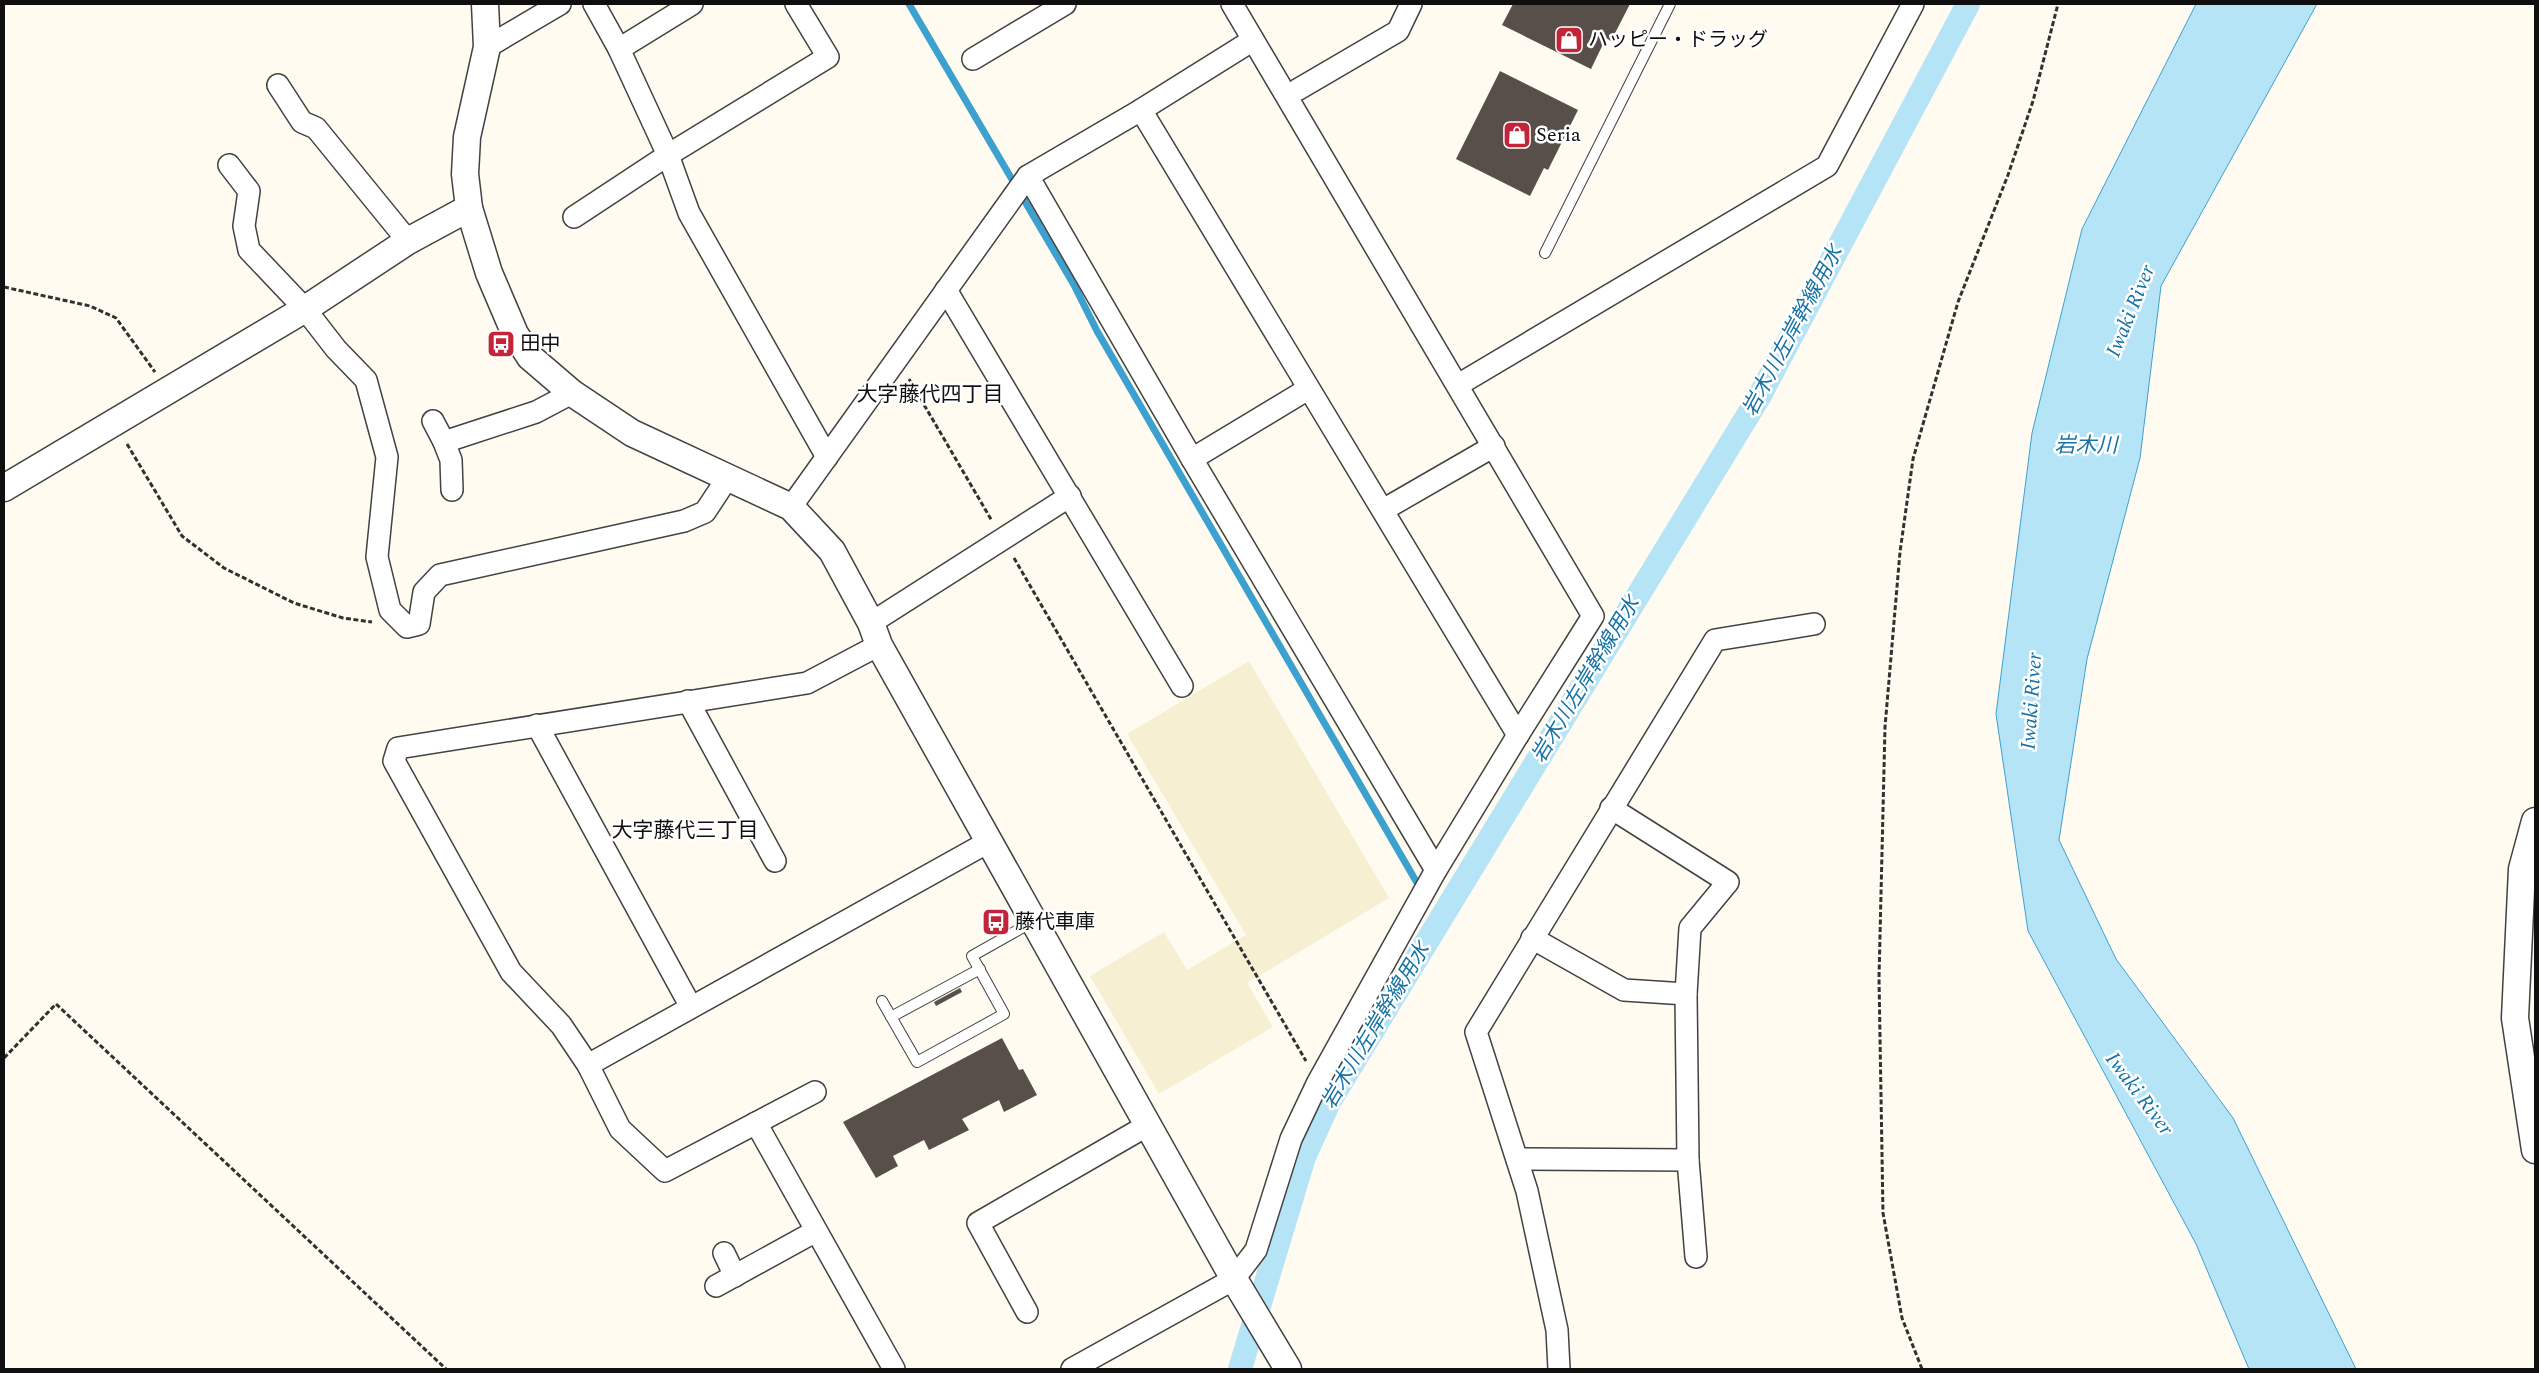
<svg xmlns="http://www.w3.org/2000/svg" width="2539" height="1373" font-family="Spectral,'Noto Sans JP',serif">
  <rect width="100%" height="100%" fill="#fffbf1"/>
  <path fill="#f6efd1" d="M 1249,661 L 1389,898 L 1247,983 L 1273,1027 L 1159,1094 L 1090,976 L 1164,932 L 1187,970 L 1246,935 L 1127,734 Z"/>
  <path fill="#b6e4f7" stroke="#3ca1cf" d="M 2196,4 L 2317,4 L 2161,286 L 2140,458 L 2087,659 L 2059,840 L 2116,959 L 2233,1118 L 2356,1369 L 2249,1369 L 2196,1244 L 2028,931 L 1996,714 L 2032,433 L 2082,229 Z"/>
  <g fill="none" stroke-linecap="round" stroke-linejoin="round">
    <path stroke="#3ca1cf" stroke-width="7" d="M 909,4 L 1074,285 L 1097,331 L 1420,888"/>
    <path stroke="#b6e4f7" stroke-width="24" d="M 1240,1369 L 1304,1157 L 1329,1102 L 1759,397 L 1968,4"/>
  </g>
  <g fill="#584f4b">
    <path d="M 1513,4 L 1630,4 L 1611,41 L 1606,38 L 1591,69 L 1502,25 Z"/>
    <path d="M 1500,71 L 1578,110 L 1548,170 L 1544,168 L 1530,196 L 1456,159 Z"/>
    <path d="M 960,988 L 962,992 L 936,1006 L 934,1002 Z"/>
    <path d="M 1002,1038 L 1019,1070 L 1023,1069 L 1037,1095 L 1004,1112 L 999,1100 L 962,1119 L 969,1130 L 929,1150 L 924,1140 L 893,1156 L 898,1166 L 876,1178 L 843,1122 Z"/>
  </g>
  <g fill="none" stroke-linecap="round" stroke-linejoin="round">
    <defs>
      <g id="service">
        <path d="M 1545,253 L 1670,4"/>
        <path d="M 882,1001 L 917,1062 L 1004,1014 L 972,956 L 1034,921"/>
        <path d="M 891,1017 L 980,969"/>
      </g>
      <g id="minor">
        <path d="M 594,4 L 619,49 L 668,155 L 689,213 L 827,457"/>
        <path d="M 487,47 L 560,4"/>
        <path d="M 619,49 L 692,4"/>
        <path d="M 973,59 L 1065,4"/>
        <path d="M 278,85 L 302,122 L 316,128 L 408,241"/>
        <path d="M 1297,90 L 1398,31 L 1411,4"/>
        <path d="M 1141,110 L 1518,735"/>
        <path d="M 229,165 L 249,191 L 244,226 L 249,250 L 305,309 L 336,349 L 366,380 L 387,457 L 377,557 L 390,610 L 407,627 L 419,624 L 424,592 L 440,575 L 684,521 L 705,512 L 728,477"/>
        <path d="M 1028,176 L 1192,459 L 1436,870"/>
        <path d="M 574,217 L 668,155 L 828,57 L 796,4"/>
        <path d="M 946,290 L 1182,686"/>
        <path d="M 1458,385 L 1827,166 L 1913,4"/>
        <path d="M 433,421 L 444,442 L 536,412 L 572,393"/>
        <path d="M 444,442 L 451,460 L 452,490"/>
        <path d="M 1192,459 L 1308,389"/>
        <path d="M 791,507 L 1028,176 L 1141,110 L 1253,40"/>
        <path d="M 1383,510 L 1494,446"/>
        <path d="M 871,623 L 1070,496"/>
        <path d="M 688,701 L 775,861"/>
        <path d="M 537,725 L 691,1007"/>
        <path d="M 1611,808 L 1728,882 L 1690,928 L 1686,994 L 1688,1160 L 1696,1257"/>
        <path d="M 1532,938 L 1624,990 L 1686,994"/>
        <path d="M 588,1065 L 990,841"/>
        <path d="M 815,1092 L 665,1171 L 620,1129 L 588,1065 L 561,1025 L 511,972 L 394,761 L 398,748 L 807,683 L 879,645"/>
        <path d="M 756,1123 L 894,1369"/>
        <path d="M 1517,1159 L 1688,1160"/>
        <path d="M 724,1253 L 735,1276"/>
        <path d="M 716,1286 L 816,1231"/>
        <path d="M 1027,1312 L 978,1223 L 1148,1125"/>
        <path d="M 1072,1369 L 1234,1279 L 1256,1250 L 1291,1139 L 1318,1082 L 1436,870 L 1518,735 L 1593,616 L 1232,4"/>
        <path d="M 1559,1369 L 1557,1330 L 1527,1191 L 1476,1032 L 1715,640 L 1814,624"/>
      </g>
      <g id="tertiary">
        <path d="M 485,4 L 487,47 L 467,137 L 465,174 L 469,208 L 489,273 L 515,334 L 530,357 L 572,393 L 632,433 L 791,507 L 832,551 L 871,623 L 879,645 L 1234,1279 L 1288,1369"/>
        <path d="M 4,488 L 305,309 L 408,241 L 469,208"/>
        <path d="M 2535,821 L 2522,869 L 2515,1018 L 2535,1150"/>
      </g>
    </defs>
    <use href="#service" stroke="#424242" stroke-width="12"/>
    <use href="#minor" stroke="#424242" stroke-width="24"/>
    <use href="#tertiary" stroke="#424242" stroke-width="29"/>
    <g stroke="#313131" stroke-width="3" stroke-dasharray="5 2.5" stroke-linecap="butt">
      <path d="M 4,287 L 90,306 L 116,318 L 155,372"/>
      <path d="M 909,379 L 992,521"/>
      <path d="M 127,444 L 182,536 L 224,568 L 294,603 L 343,618 L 372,622"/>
      <path d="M 1014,558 L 1306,1061"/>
      <path d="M 4,1058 L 56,1004 L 446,1369"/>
      <path d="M 1922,1369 L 1902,1318 L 1883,1213 L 1879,978 L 1885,727 L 1900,552 L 1913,459 L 1958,302 L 2008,175 L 2033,101 L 2058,4"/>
    </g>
    <use href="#service" stroke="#fff" stroke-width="10"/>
    <use href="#minor" stroke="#fff" stroke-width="21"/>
    <use href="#tertiary" stroke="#fff" stroke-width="26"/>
  </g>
  <defs>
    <symbol id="shop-square" viewBox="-11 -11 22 22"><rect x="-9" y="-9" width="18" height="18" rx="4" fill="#c2253a" stroke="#fff"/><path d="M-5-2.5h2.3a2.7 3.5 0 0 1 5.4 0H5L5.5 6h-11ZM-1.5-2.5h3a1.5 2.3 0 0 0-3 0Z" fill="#fff"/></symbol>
    <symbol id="bus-square" viewBox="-11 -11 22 22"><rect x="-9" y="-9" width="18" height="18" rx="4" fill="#c2253a" stroke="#fff"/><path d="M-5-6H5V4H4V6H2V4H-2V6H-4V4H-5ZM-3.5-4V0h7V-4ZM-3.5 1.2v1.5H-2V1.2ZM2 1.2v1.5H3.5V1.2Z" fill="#fff"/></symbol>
  </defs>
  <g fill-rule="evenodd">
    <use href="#shop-square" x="1553" y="24" width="32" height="32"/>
    <use href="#shop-square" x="1501" y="119" width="32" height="32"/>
    <use href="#bus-square" x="485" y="328" width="32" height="32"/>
    <use href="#bus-square" x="980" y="906" width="32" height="32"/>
  </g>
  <g text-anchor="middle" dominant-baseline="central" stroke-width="5" stroke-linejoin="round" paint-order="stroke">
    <g font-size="20" fill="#0f0f0f" stroke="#fff" text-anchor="start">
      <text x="1588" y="40">ハッピー・ドラッグ</text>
      <text x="1536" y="135">Seria</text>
      <text x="520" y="344">田中</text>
      <text x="1015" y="922">藤代車庫</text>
    </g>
    <g font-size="21" font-style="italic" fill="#1672a4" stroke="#fff">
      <text transform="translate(2131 311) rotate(-68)">Iwaki River</text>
      <text transform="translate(1793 331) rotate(-62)">岩木川左岸幹線用水</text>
      <text x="2086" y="446">岩木川</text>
      <text transform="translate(1586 680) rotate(-59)">岩木川左岸幹線用水</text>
      <text transform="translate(2032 701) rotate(-86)">Iwaki River</text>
      <text transform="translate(1376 1026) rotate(-59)">岩木川左岸幹線用水</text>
      <text transform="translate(2139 1094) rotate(53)">Iwaki River</text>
    </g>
    <g font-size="21" fill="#0f0f0f" stroke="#fff">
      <text x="930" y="395">大字藤代四丁目</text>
      <text x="685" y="831">大字藤代三丁目</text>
    </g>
  </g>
  <rect width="2539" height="1373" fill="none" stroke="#0f0f0f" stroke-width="10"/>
</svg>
